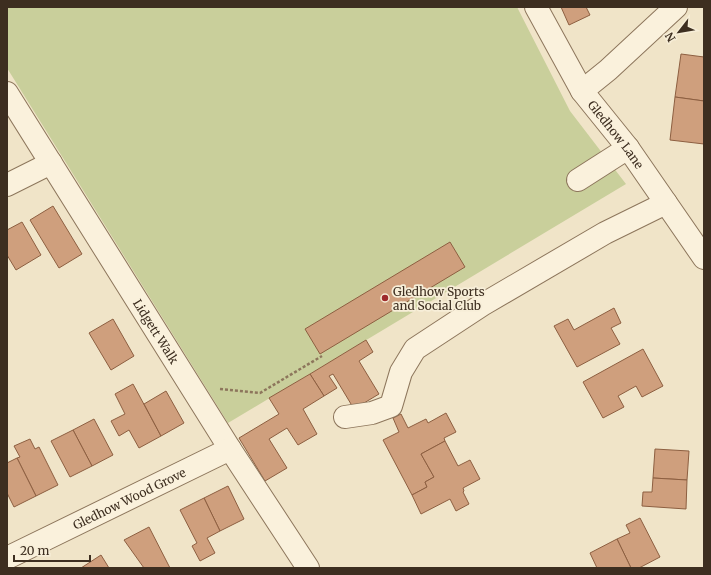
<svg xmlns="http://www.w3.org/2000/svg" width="711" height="575" font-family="Merriweather,serif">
  <rect width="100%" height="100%" fill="#f0e4c8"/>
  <path fill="#c9cf9b" d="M 7,7 L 517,7 L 570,111 L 626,184 L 228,423 L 7,68 Z"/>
  <g fill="#cf9f7d" stroke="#8d5f41">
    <path d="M 561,7 L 586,7 L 590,15 L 569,25 Z"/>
    <path d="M 681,54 L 704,57 L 704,101 L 675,97 Z"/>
    <path d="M 675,97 L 704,101 L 704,144 L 670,140 Z"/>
    <path d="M 53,206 L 82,254 L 59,268 L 30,220 Z"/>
    <path d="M 22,222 L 41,255 L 16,270 L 7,255 L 7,230 Z"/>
    <path d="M 450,242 L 465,267 L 320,354 L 305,329 Z"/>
    <path d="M 614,308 L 621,323 L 611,328 L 620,344 L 577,367 L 554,326 L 568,319 L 574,330 Z"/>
    <path d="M 113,319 L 134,356 L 111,370 L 89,333 Z"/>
    <path d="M 366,340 L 373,352 L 359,361 L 379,394 L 354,409 L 333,374 L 329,376 L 337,388 L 324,396 L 310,374 Z"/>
    <path d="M 643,349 L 663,386 L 642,397 L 636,386 L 618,396 L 624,407 L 603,418 L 583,382 Z"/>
    <path d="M 310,374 L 324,396 L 303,409 L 317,434 L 298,445 L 287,428 L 269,439 L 287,468 L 265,481 L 239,438 L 279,414 L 269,398 Z"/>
    <path d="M 133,384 L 161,436 L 139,448 L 129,430 L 119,436 L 111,421 L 125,414 L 115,394 Z"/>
    <path d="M 166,391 L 184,423 L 161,436 L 144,404 Z"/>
    <path d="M 446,413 L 456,432 L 444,438 L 445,441 L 421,454 L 434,477 L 425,482 L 427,487 L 412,495 L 383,440 L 399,432 L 393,418 L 401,414 L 408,428 L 426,419 L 428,423 Z"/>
    <path d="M 94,419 L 113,455 L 92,466 L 73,430 Z"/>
    <path d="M 73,430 L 92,466 L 70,477 L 51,441 Z"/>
    <path d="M 30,439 L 35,449 L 39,447 L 58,485 L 36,496 L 17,458 L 20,457 L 14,446 Z"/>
    <path d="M 445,441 L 458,466 L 470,460 L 480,479 L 463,488 L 464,491 L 463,492 L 469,504 L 456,511 L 450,499 L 421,514 L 412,495 L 427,487 L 425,482 L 434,477 L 421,454 Z"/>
    <path d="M 655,449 L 689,451 L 687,480 L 653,478 Z"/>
    <path d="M 17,458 L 36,496 L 14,507 L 7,493 L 7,463 Z"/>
    <path d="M 653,478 L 687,480 L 686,509 L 642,506 L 643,492 L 652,492 Z"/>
    <path d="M 228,486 L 244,519 L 220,531 L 204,498 Z"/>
    <path d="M 204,498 L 220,531 L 207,538 L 215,553 L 200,561 L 192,546 L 197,543 L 180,510 Z"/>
    <path d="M 640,518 L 660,557 L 639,568 L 631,568 L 617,539 L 630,533 L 626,525 Z"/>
    <path d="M 149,527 L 170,568 L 144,568 L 124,540 Z"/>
    <path d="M 617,539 L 631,568 L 597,568 L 590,553 Z"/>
    <path d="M 101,555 L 109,568 L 81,568 Z"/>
  </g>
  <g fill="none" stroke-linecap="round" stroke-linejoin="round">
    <defs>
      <g id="minor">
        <path id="s1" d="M 536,7 L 582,91 L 628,148 L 704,258"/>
        <path d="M 582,91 L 608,70 L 676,7"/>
        <path id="s2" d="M 7,93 L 230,449 L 308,568"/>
        <path d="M 578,180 L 628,148"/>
        <path d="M 7,185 L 51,163"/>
        <path d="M 345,417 L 372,413 L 391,406 L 401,372 L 415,349 L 482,305 L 605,233 L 666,203"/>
        <path id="s3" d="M 7,558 L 230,449"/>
      </g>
    </defs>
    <use href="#minor" stroke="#8d765c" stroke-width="24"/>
    <path stroke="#8d765c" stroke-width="2.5" stroke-dasharray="3 2" stroke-linecap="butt" d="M 220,389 L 260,393 L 322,356"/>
    <use href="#minor" stroke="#faf1dc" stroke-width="22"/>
  </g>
  <circle fill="#9e2a2b" stroke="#f7eed8" stroke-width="1.5" cx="385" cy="298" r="4"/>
  <g text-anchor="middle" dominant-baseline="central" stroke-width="3.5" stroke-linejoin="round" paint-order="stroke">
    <g font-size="12" fill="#3d2e20" stroke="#f7eed8">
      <text stroke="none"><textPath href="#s1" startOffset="151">Gledhow Lane</textPath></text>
      <text stroke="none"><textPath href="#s2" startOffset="281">Lidgett Walk</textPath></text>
      <text stroke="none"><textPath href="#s3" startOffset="136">Gledhow Wood Grove</textPath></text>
    </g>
    <g font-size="12" fill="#3d2e20" stroke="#f7eed8" text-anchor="start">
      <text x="393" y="291">Gledhow Sports<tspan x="393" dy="14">and Social Club</tspan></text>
    </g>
  </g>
  <rect width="711" height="575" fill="none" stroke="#3d2e20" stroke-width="16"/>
  <g transform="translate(679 32) rotate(239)" stroke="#f7eed8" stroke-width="3" paint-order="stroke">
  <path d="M0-3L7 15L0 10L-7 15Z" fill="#3d2e20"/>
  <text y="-6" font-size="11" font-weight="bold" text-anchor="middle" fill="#3d2e20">N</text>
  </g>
  <path d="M14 555v6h76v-6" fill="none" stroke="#3d2e20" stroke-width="2"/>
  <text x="20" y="555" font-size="12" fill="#3d2e20" stroke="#f7eed8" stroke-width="3" paint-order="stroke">20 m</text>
</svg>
